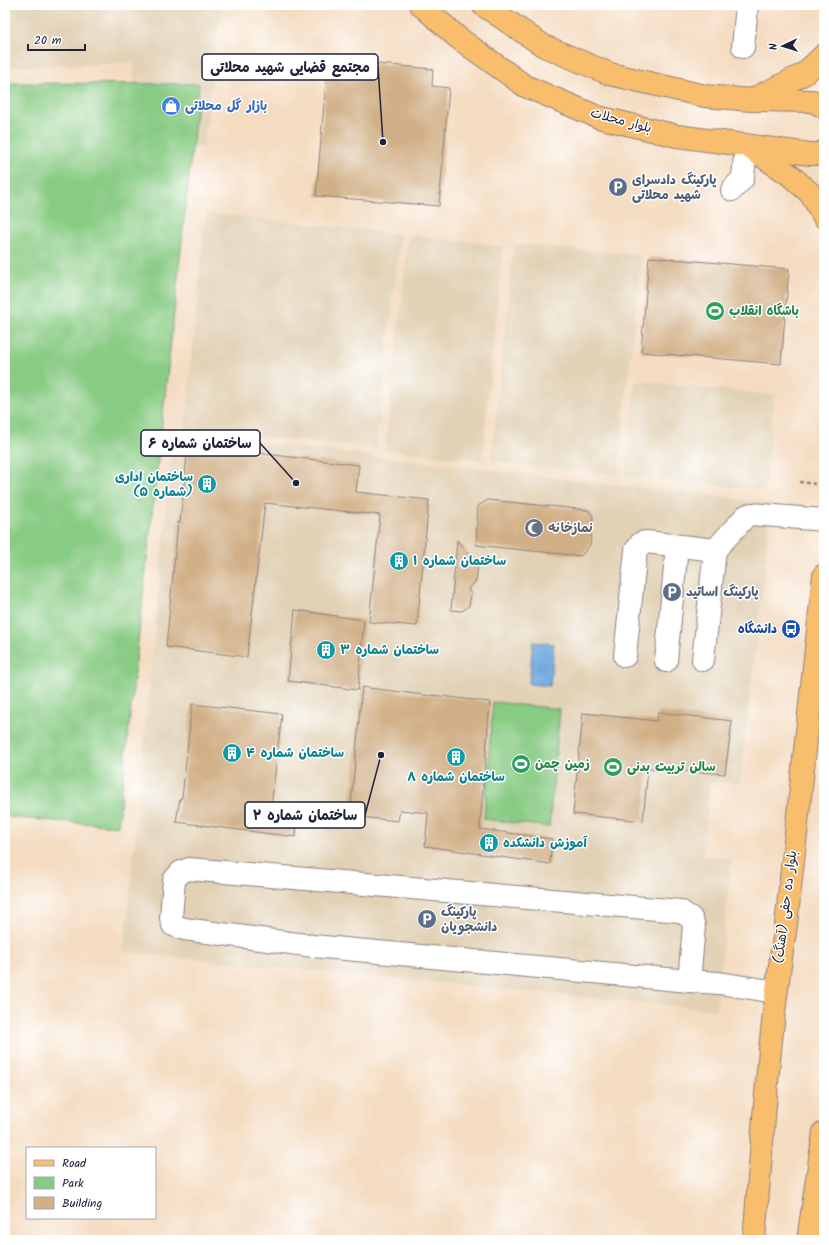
<svg xmlns="http://www.w3.org/2000/svg" width="829" height="1245" font-family="Kalam,'Playpen Sans Arabic',sans-serif">
  <rect width="100%" height="100%" fill="#fff"/>
  <filter id="ink" filterUnits="userSpaceOnUse"><feTurbulence type="fractalNoise" baseFrequency=".025" numOctaves="2"/><feDisplacementMap in="SourceGraphic" scale="8" xChannelSelector="R" yChannelSelector="G"/><feConvolveMatrix kernelMatrix="1 2 1 2 8 2 1 2 1" color-interpolation-filters="sRGB"/></filter>
  <filter id="wash" filterUnits="userSpaceOnUse"><feTurbulence type="fractalNoise" baseFrequency=".012" numOctaves="4" result="noise"/><feDisplacementMap in="SourceGraphic" scale="16" xChannelSelector="R" yChannelSelector="G"/><feGaussianBlur stdDeviation="0.9" result="paint"/><feColorMatrix in="noise" values="0 0 0 0 0 0 0 0 0 0 0 0 0 0 0 0 0 1.4 0 .05"/><feComposite in="paint" operator="in"/></filter>
  <g filter="url(#wash)">
    <rect width="100%" height="100%" fill="#f4dcc1"/>
    <g fill="#e2d1b5">
      <path d="M 5,5 L 222,5 L 203,147 L 132,145 L 134,63 L 5,67 Z"/>
      <path d="M 206,213 L 400,234 L 376,448 L 185,429 Z"/>
      <path d="M 409,235 L 503,246 L 482,460 L 385,450 Z"/>
      <path d="M 514,244 L 641,255 L 618,475 L 491,461 Z"/>
      <path d="M 635,381 L 774,395 L 765,490 L 626,476 Z"/>
      <path d="M 174,433 L 772,503 L 740,784 L 710,782 L 703,855 L 732,858 L 716,1010 L 124,952 Z"/>
    </g>
    <g fill="#88cb83" stroke="#55765f">
      <path d="M 5,83 L 199,84 L 118,826 L 5,817 Z"/>
      <path d="M 493,702 L 560,709 L 549,827 L 484,819 Z"/>
    </g>
    <path fill="#6ca6dc" stroke="#47648c" d="M 533,642 L 554,644 L 550,686 L 529,684 Z"/>
    <g id="blocks">
      <g fill="#d1b087">
        <path d="M 345,61 L 433,69 L 432,86 L 449,88 L 439,206 L 316,196 L 327,70 L 345,71 Z"/>
        <path d="M 649,257 L 789,269 L 781,364 L 641,352 Z"/>
        <path d="M 188,445 L 359,465 L 356,492 L 429,500 L 417,626 L 369,622 L 380,515 L 265,503 L 247,657 L 166,647 L 178,522 L 180,523 Z"/>
        <path d="M 488,500 L 588,510 L 593,516 L 590,545 L 581,556 L 476,545 L 478,506 Z"/>
        <path d="M 457,540 L 478,566 L 476,581 L 468,589 L 471,594 L 469,606 L 462,611 L 451,610 Z"/>
        <path d="M 295,610 L 364,620 L 358,690 L 288,681 Z"/>
        <path d="M 362,687 L 431,696 L 432,695 L 490,702 L 480,829 L 552,839 L 550,864 L 425,846 L 428,813 L 400,810 L 398,821 L 350,816 Z"/>
        <path d="M 192,704 L 282,714 L 271,808 L 288,809 L 297,821 L 296,837 L 176,822 L 180,798 L 182,798 Z"/>
        <path d="M 658,712 L 732,721 L 725,774 L 648,768 L 643,821 L 573,814 L 583,713 L 657,721 Z"/>
      </g>
    </g>
  </g>
  <g filter="url(#ink)">
    <use href="#blocks" fill-opacity="0" stroke="#8b7f7e" stroke-width="1"/>
    <g fill="none" stroke-linecap="round" stroke-linejoin="round">
      <defs>
        <g id="minor">
          <path d="M 743,47 L 747,5"/>
          <path d="M 732,190 L 743,178 L 746,145"/>
          <path d="M 625,656 L 636,550 L 641,543 L 646,542 L 715,550"/>
          <path d="M 703,660 L 715,550 L 746,516 L 751,514 L 824,520"/>
          <path d="M 666,661 L 677,546"/>
          <path d="M 689,981 L 694,926 L 691,918 L 680,911 L 189,869 L 181,872 L 174,880 L 171,918 L 173,925 L 184,929 L 313,946 L 689,981 L 719,983 L 776,992"/>
        </g>
        <g id="major">
          <path d="M 421,5 L 457,37 L 525,86 L 598,117 L 677,136 L 810,154 L 820,154 L 824,151"/>
          <path d="M 483,5 L 544,46 L 610,74 L 705,96 L 751,100 L 812,101 L 824,107"/>
          <path d="M 755,98 L 804,74 L 824,55"/>
          <path d="M 750,148 L 790,175 L 811,194 L 824,217"/>
          <path d="M 754,1240 C 763,1135 769,1029 786,925 L 824,575"/>
          <path d="M 808,1240 L 824,1132"/>
        </g>
      </defs>
      <use href="#minor" stroke="#8b7f7e" stroke-width="24"/>
      <use href="#major" stroke="#8b7f7e" stroke-width="24"/>
      <path stroke="#8b7f7e" stroke-width="2.5" stroke-dasharray="3 3" stroke-linecap="butt" d="M 800,482 L 824,485"/>
      <use href="#minor" stroke="#fff" stroke-width="22"/>
      <use href="#major" stroke="#f9be6d" stroke-width="22"/>
    </g>
  </g>
  <defs>
    <symbol id="shop-disc" viewBox="-11 -11 22 22"><circle r="9.5" fill="#3f7fe0" stroke="#fff"/><path d="M-5-2.5h2.3a2.7 3.5 0 0 1 5.4 0H5L5.5 6h-11ZM-1.5-2.5h3a1.5 2.3 0 0 0-3 0Z" fill="#fff"/></symbol>
    <symbol id="parking-disc" viewBox="-11 -11 22 22"><circle r="9.5" fill="#5c6f8a" stroke="#fff"/><path d="M-3.5-5.5H1a3.5 3.5 0 0 1 0 7H-1V5.5H-3.5ZM-1-3.4V-.6H.8a1.4 1.4 0 0 0 0-2.8Z" fill="#fff"/></symbol>
    <symbol id="stadium-disc" viewBox="-11 -11 22 22"><circle r="9.5" fill="#2e9e5b" stroke="#fff"/><path d="M0-5a6.5 5 0 1 0 0 10a6.5 5 0 1 0 0-10ZM-3.5-1.8h7v3.6h-7Z" fill="#fff"/></symbol>
    <symbol id="building-disc" viewBox="-11 -11 22 22"><circle r="9.5" fill="#0f9aa8" stroke="#fff"/><path d="M-4-6H4V6H1V3H-1V6H-4ZM-2.5-4.3h1.7v1.8h-1.7ZM.8-4.3h1.7v1.8H.8ZM-2.5-1h1.7V.8h-1.7ZM.8-1h1.7V.8H.8Z" fill="#fff"/></symbol>
    <symbol id="mosque-disc" viewBox="-11 -11 22 22"><circle r="9.5" fill="#6b7280" stroke="#fff"/><path d="M3.5-4.9A6 6 0 1 0 3.5 4.9A5 5 0 1 1 3.5-4.9Z" fill="#fff"/></symbol>
    <symbol id="bus-disc" viewBox="-11 -11 22 22"><circle r="9.5" fill="#1a4fb4" stroke="#fff"/><path d="M-5-6H5V4H4V6H2V4H-2V6H-4V4H-5ZM-3.5-4V0h7V-4ZM-3.5 1.2v1.5H-2V1.2ZM2 1.2v1.5H3.5V1.2Z" fill="#fff"/></symbol>
  </defs>
  <g fill-rule="evenodd">
    <use href="#shop-disc" x="160" y="95" width="22" height="22"/>
    <use href="#parking-disc" x="607" y="176" width="22" height="22"/>
    <use href="#stadium-disc" x="704" y="300" width="22" height="22"/>
    <use href="#building-disc" x="196" y="473" width="22" height="22"/>
    <use href="#mosque-disc" x="523" y="517" width="22" height="22"/>
    <use href="#building-disc" x="388" y="550" width="22" height="22"/>
    <use href="#parking-disc" x="661" y="581" width="22" height="22"/>
    <use href="#bus-disc" x="780" y="618" width="22" height="22"/>
    <use href="#building-disc" x="315" y="639" width="22" height="22"/>
    <use href="#building-disc" x="221" y="742" width="22" height="22"/>
    <use href="#building-disc" x="445" y="746" width="22" height="22"/>
    <use href="#stadium-disc" x="510" y="753" width="22" height="22"/>
    <use href="#stadium-disc" x="602" y="756" width="22" height="22"/>
    <use href="#building-disc" x="478" y="832" width="22" height="22"/>
    <use href="#parking-disc" x="416" y="908" width="22" height="22"/>
  </g>
  <g text-anchor="middle" dominant-baseline="central" stroke-width="3" stroke-linejoin="round" paint-order="stroke">
    <g font-size="13" font-weight="bold" fill="#366cbe" stroke="#fff" text-anchor="start">
      <text x="185" y="106">بازار گل محلاتی</text>
    </g>
    <g font-size="13" fill="#22223b" stroke="#fff">
      <text transform="translate(621 121) rotate(15)">بلوار محلات</text>
      <text transform="translate(786 907) rotate(-83)">بلوار ده حقی (آهنگ)</text>
    </g>
    <g font-size="13" font-weight="bold" fill="#4e5e75" stroke="#fff" text-anchor="start">
      <text x="632" y="180">پارکینگ دادسرای<tspan x="632" dy="15">شهید محلاتی</tspan></text>
      <text x="686" y="592">پارکینگ اساتید</text>
      <text x="441" y="912">پارکینگ<tspan x="441" dy="15">دانشجویان</tspan></text>
    </g>
    <g font-size="13" font-weight="bold" fill="#27864d" stroke="#fff" text-anchor="start">
      <text x="729" y="311">باشگاه انقلاب</text>
      <text x="535" y="764">زمین چمن</text>
      <text x="627" y="767">سالن تربیت بدنی</text>
    </g>
    <g font-size="13" font-weight="bold" fill="#0d838f" stroke="#fff" text-anchor="start">
      <text x="193" y="477" text-anchor="end">ساختمان اداری<tspan x="193" dy="15">(شماره ۵)</tspan></text>
      <text x="413" y="561">ساختمان شماره ۱</text>
      <text x="340" y="650">ساختمان شماره ۳</text>
      <text x="246" y="753">ساختمان شماره ۴</text>
      <text x="456" y="777" text-anchor="middle">ساختمان شماره ۸</text>
      <text x="503" y="843">آموزش دانشکده</text>
    </g>
    <g font-size="13" font-weight="bold" fill="#5b616d" stroke="#fff" text-anchor="start">
      <text x="548" y="528">نمازخانه</text>
    </g>
    <g font-size="13" font-weight="bold" fill="#164399" stroke="#fff" text-anchor="end">
      <text x="777" y="629">دانشگاه</text>
    </g>
  </g>
  <path fill="none" stroke="#22223b" stroke-width="1.5" d="M383 142L378 67M296 483L260 443M381 755L365 815"/>
  <g fill="#22223b" stroke="#fff" stroke-width="1.5">
    <circle cx="383" cy="142" r="4"/>
    <circle cx="296" cy="483" r="4"/>
    <circle cx="381" cy="755" r="4"/>
  </g>
  <g fill="#fff" stroke="#22223b" stroke-width="1.5">
    <rect x="202" y="54" width="176" height="26" rx="4"/>
    <rect x="141" y="430" width="119" height="26" rx="4"/>
    <rect x="245" y="802" width="120" height="26" rx="4"/>
  </g>
  <g font-size="14" text-anchor="middle" font-weight="bold" fill="#22223b">
    <text x="290" y="72">مجتمع قضایی شهید محلاتی</text>
    <text x="200" y="448">ساختمان شماره ۶</text>
    <text x="305" y="820">ساختمان شماره ۲</text>
  </g>
  <rect width="829" height="1245" fill="none" stroke="#fff" stroke-width="20"/>
  <rect x="26" y="1147" width="130" height="72" fill="#ffffff" stroke="#a7a7b1"/>
  <rect x="34" y="1160" width="20" height="6" fill="#f9be6d" stroke="#a7a7b1"/>
  <text x="62" y="1167" font-size="12" fill="#22223b">Road</text>
  <rect x="34" y="1177" width="20" height="12" fill="#88cb83" stroke="#a7a7b1"/>
  <text x="62" y="1187" font-size="12" fill="#22223b">Park</text>
  <rect x="34" y="1197" width="20" height="12" fill="#d1b087" stroke="#a7a7b1"/>
  <text x="62" y="1207" font-size="12" fill="#22223b">Building</text>
  <g transform="translate(783 46) rotate(266)" stroke="#ffffff" stroke-width="3" paint-order="stroke">
  <path d="M0-3L7 15L0 10L-7 15Z" fill="#22223b"/>
  <text y="-6" font-size="11" font-weight="bold" text-anchor="middle" fill="#22223b">N</text>
  </g>
  <path d="M28 44v6h57v-6" fill="none" stroke="#22223b" stroke-width="2"/>
  <text x="34" y="44" font-size="12" fill="#22223b" stroke="#ffffff" stroke-width="3" paint-order="stroke">20 m</text>
</svg>
